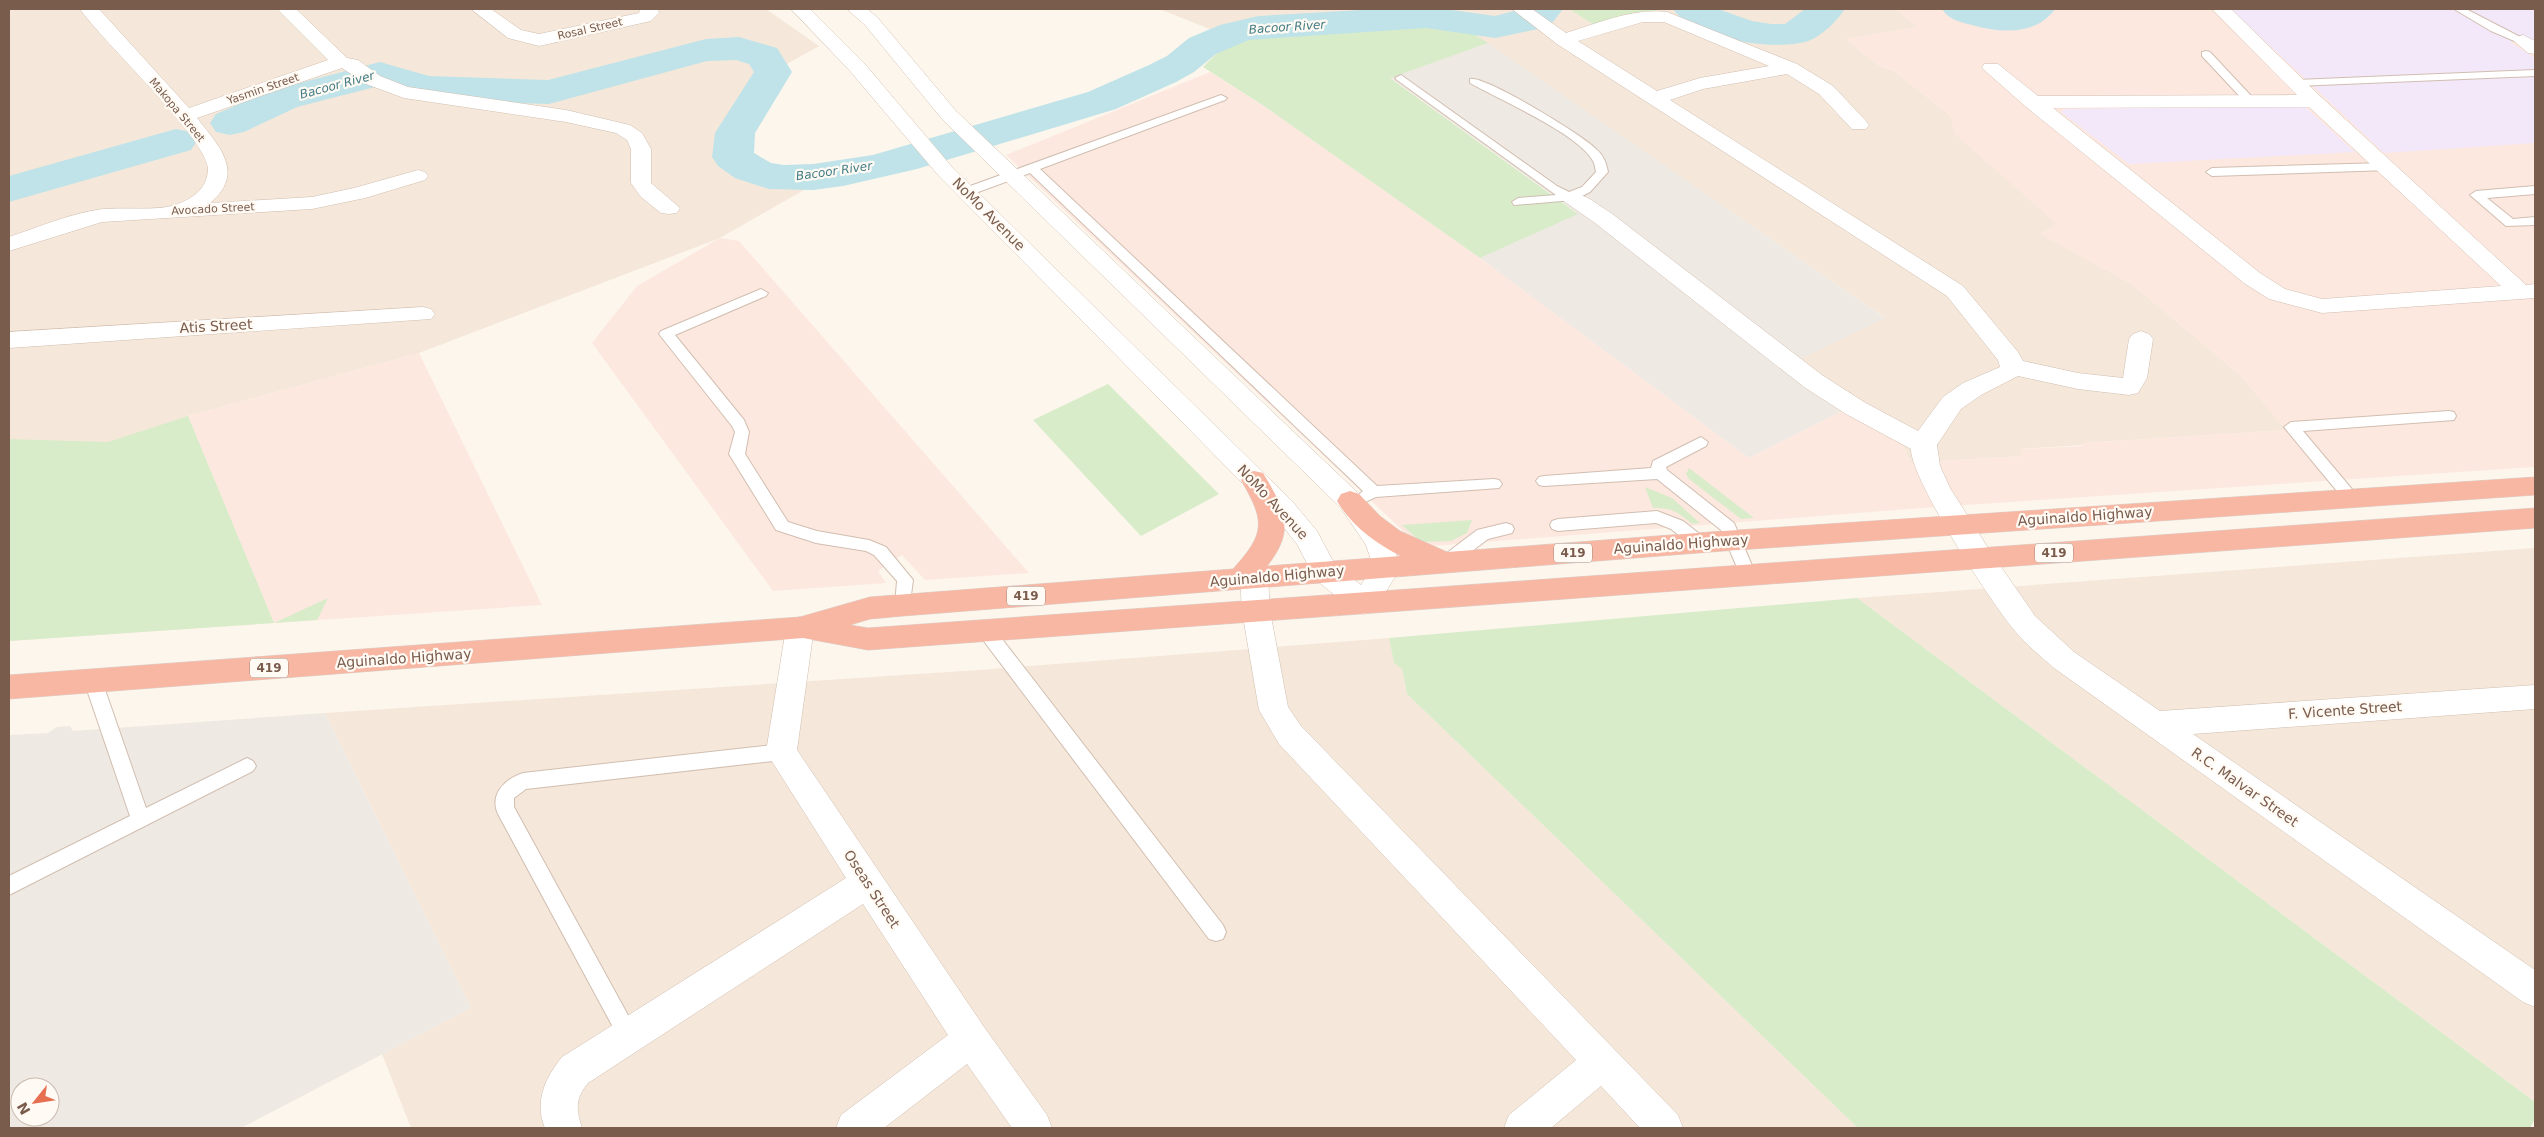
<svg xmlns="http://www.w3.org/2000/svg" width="2544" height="1137" font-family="'DejaVu Sans',sans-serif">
  <rect width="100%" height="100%" fill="#fdf6ec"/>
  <g fill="#f5e8da">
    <path d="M 9,9 L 766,9 L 819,46 L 773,72 L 735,133 L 733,157 L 748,170 L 763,176 L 784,178 L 832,174 L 720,238 L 419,353 L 188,416 L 274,623 L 9,641 Z"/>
    <path d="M 1159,9 L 1537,9 L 1534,13 L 1518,20 L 1497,24 L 1478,24 L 1448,15 L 1424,13 L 1239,24 L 1220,33 Z"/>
    <path d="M 1554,9 L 1569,9 L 1596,25 L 1644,12 L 1656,11 L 1654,9 L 1685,9 L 1723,26 L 1771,39 L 1789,39 L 1799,35 L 1809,30 L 1832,9 L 1896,9 L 1918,27 L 1846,39 L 1879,66 L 1894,71 L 1951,116 L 2058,224 L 2041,234 L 2132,284 L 2240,375 L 2287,430 L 2083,443 L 2083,445 L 2020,449 L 2023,456 L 1910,463 L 1902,443 L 1784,367 L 1884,317 L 1459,25 L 1481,29 L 1502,30 L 1543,18 Z"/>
    <path d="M 1705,9 L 1823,9 L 1795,31 L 1774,33 L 1750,31 L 1726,21 Z"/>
    <path d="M 1965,9 L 2027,9 L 2016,15 L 1999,18 Z"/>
    <path d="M 2535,548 L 2535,1102 L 1857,598 Z"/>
    <path d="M 1389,638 L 1394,662 L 1402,669 L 1407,694 L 1858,1128 L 411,1128 L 382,1054 L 471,1008 L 325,713 L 979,670 Z"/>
  </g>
  <g fill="#fde8e0">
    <path d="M 1896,9 L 1955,9 L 1997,24 L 2027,19 L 2047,9 L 2535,9 L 2535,467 L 1935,507 L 1420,547 L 1006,155 L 1210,72 L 1264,106 L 1480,258 L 1749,458 L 1842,411 L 1902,443 L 1910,463 L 2023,456 L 2019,449 L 2083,446 L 2082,443 L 2286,430 L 2240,375 L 2132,284 L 2040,234 L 2057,224 L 1954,133 L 1951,116 L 1894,71 L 1879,66 L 1846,39 L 1918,27 Z"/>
    <path d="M 720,238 L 739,241 L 1029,573 L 925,580 L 902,555 L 878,571 L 886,583 L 773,591 L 592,343 L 637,286 Z"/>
    <path d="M 419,353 L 542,605 L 274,623 L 188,416 Z"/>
  </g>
  <g fill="#efe9e4" fill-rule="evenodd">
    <path d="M 1488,43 L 1885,318 L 1784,367 L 1842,411 L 1749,458 L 1480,258 L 1577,213 L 1389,77 Z"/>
    <path d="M 325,713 L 471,1008 L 241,1128 L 9,1128 L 9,735 L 48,733 L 57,727 L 70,726 L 73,731 ZM 20,1087 L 50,1087 L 50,1117 L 20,1117 Z"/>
  </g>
  <g fill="#f3e8fa">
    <path d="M 2231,9 L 2535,9 L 2535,40 L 2510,42 L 2535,58 L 2535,143 L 2384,153 Z"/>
    <path d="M 2304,106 L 2355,152 L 2129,164 L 2061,112 L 2066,109 Z"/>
  </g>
  <g fill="#d8ecc9">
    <path d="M 1569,9 L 1654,9 L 1657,11 L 1644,12 L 1596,26 Z"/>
    <path d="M 1435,23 L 1459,25 L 1488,43 L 1390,78 L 1578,214 L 1480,258 L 1264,106 L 1203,67 L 1233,37 L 1245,34 Z"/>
    <path d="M 1108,384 L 1219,494 L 1141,536 L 1033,420 Z"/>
    <path d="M 188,416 L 274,623 L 328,598 L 317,620 L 9,641 L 9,439 L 108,442 Z"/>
    <path d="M 1689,468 L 1754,518 L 1741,519 L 1689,479 L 1686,474 Z"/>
    <path d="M 1645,487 L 1672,498 L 1700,523 L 1692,524 C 1680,513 1670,507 1653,508 Z"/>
    <path d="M 1472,520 L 1467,533 L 1451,541 L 1421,542 L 1402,525 Z"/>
    <path d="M 1857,598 L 2535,1102 L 2535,1119 L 2530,1128 L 1858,1128 L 1407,694 L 1402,669 L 1394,663 L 1389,638 Z"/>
  </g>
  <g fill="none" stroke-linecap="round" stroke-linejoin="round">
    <g fill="#bfe3e8" fill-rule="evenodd">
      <path d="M 1379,9 L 1445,9 L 1495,16 L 1522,9 L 1563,9 L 1553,22 L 1538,29 L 1495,38 L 1426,28 L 1249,40 L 1216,54 L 1194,72 L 1176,82 L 1116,109 L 917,169 L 843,186 L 813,190 L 769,189 L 735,178 L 718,166 L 712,157 L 715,133 L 754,72 L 749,64 L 736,60 L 707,61 L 549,104 L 427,100 L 379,86 L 297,107 L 244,132 L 230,135 L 216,132 L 210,123 L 216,114 L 269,91 L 380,62 L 429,76 L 548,80 L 706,39 L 739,37 L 777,48 L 792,72 L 755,133 L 754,153 L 771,163 L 784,165 L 813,164 L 873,155 L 1088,92 L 1149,65 L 1167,56 L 1189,38 L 1220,25 L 1258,16 Z"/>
      <path d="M 1673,9 L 1718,9 L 1752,21 L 1771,24 L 1785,24 L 1805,9 L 1845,9 C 1837,21 1822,36 1808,41 C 1775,52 1694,39 1673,9 Z"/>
      <path d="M 1942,9 L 2055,9 C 2036,36 2000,33 1972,25 C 1960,22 1949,20 1942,9 Z"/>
      <path d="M 176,129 L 191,132 L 197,141 L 191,150 L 9,202 L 9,176 Z"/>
    </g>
    <defs>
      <g id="lane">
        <path d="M 2454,9 L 2466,9 L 2528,41 L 2523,44 L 2519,43 L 2491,31 Z"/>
        <path d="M 2206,51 L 2210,52 L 2254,99 L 2254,103 L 2246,103 L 2202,56 L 2202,52 Z"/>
        <path d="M 2535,70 L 2535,76 L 2296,86 L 2290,83 L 2296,80 Z"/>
        <path d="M 1401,75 L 1557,186 L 1569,192 L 1582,187 L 1596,172 C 1595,168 1595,164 1593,161 C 1579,134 1498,99 1470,83 L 1470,79 C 1484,75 1583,135 1596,149 C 1604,156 1606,162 1608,172 L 1590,192 L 1574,200 L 1514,205 L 1512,202 L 1518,198 L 1556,195 L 1397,80 L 1395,78 Z"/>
        <path d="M 1221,95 L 1227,98 L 1225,100 L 1040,169 L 1377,486 L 1494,479 L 1499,480 L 1502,484 L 1499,488 L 1376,497 L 1365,502 L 1360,500 L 1357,496 L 1363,491 L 1030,173 L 970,195 L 962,195 L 960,192 L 962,189 Z"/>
        <path d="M 2385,163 L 2389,164 L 2389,170 L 2212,176 L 2206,172 L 2212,168 Z"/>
        <path d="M 2535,186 L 2535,194 L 2487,198 L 2513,219 L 2535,217 L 2535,225 L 2506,226 L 2470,195 L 2476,191 Z"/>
        <path d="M 761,289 L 768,293 L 766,296 L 675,335 L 744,420 L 749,432 L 745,454 L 788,522 L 817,531 L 869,540 L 886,547 L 913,580 L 909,610 L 903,611 L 897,610 L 895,605 L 897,581 L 874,555 L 866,551 L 816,543 L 776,530 L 729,454 L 735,432 L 732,426 L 659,334 L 661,331 Z"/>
        <path d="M 2449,411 L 2454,412 L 2456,416 L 2454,420 L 2303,431 L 2356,494 L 2359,498 L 2356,502 L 2346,502 L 2284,427 L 2291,422 Z"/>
        <path d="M 1701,437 L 1708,442 L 1706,446 L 1666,467 L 1667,470 L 1734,523 L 1756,575 L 1754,579 L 1748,581 L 1742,579 L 1721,530 L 1657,479 L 1544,486 L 1539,485 L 1536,481 L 1539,477 L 1544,476 L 1651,468 L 1653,461 Z"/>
        <path d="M 1657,511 L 1683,521 L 1706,539 L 1708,543 L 1706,547 L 1694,547 L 1671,529 L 1656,523 L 1558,531 L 1552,529 L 1550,525 L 1552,521 L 1558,519 Z"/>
        <path d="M 1506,523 L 1512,525 L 1514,529 L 1512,533 L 1488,539 L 1451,567 L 1445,569 L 1439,567 L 1437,563 L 1439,559 L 1477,530 Z"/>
        <path d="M 986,624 L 992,626 L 1223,925 L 1226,932 L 1223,939 L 1216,941 L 1209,939 L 980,636 L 978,631 L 980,626 Z"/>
        <path d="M 93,674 L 99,676 L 102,681 L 146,808 L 241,761 L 247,758 L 253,761 L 256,766 L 253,771 L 9,895 L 9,876 L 130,816 L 84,681 L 87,676 Z"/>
        <path d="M 781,744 L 787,747 L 790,752 L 787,757 L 781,760 L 526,789 L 514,798 L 514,807 L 635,1028 L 639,1035 L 635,1042 L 628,1045 L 621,1042 L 498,814 C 489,794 505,779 523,773 Z"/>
      </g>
      <g id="street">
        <path d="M 80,9 L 99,9 L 189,108 L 328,60 L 277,9 L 296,9 L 347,58 L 358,60 L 380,76 L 408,87 L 566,110 L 630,125 L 642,133 L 651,149 L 651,183 L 680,208 L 677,213 L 669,214 L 661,213 L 641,197 L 631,183 L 631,149 L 627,140 L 616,133 L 566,122 L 404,98 L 366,84 L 342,68 L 197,118 C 219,146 246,173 210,203 L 312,197 L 354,188 L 418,170 L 425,172 L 428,176 L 425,180 L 365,198 L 312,209 L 102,222 L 9,251 L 9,237 C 39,227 71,213 103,209 C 123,207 158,211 175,205 C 193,199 208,188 208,168 C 206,138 102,41 80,9 Z"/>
        <path d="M 471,9 L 491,9 L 521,30 L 539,34 L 639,13 L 640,9 L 658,9 L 659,13 L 651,21 L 539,46 L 508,38 Z"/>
        <path d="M 1512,9 L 1532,9 L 1566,33 C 1599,23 1632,8 1667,12 L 1797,64 L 1833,86 L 1866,121 L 1869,125 L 1866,129 L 1852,129 L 1819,94 L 1787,74 L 1703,89 L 1670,100 L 1963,286 L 2018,352 L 2023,361 L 2078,373 L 2123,378 L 2129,339 L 2133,334 L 2141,331 L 2149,334 L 2153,339 L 2147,378 L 2138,393 L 2129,395 L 2078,389 L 2018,376 L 1981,395 L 1961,409 L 1937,445 L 1940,466 L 1950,488 L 1990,551 L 2035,616 L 2074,652 L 2160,711 L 2535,685 L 2535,709 L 2193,734 L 2535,970 L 2535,1007 L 2523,1002 L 2054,668 C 2041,656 2026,645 2015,631 C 1992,604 1911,480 1911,449 L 1846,414 L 1804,387 L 1595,223 L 1565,202 L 1561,198 L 1565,194 C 1581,189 1597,205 1611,213 L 1822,375 L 1864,402 L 1918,431 L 1943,397 L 1963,383 L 2000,367 L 1998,360 L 1947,296 L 1557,44 ZM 1643,22 L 1664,22 L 1769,66 L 1700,78 L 1657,91 L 1578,41 Z"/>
        <path d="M 2212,9 L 2231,9 L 2321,97 L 2526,285 L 2535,284 L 2535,298 L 2322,313 L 2269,299 L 2244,283 L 2025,106 L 1982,68 L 1984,64 L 1998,64 L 2038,96 L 2297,95 ZM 2309,107 L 2501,286 L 2322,299 L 2285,289 L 2260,273 L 2053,108 Z"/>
        <path d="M 2523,35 L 2535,41 L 2535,54 L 2528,53 L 2514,41 L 2517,37 Z"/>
        <path d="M 423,307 L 431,309 L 435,314 L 431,319 L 9,348 L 9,332 Z"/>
        <path d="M 1254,567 L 1264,570 L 1268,577 L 1270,611 L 1288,707 L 1301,726 L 1678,1115 L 1683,1128 L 1640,1128 L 1601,1086 L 1551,1128 L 1504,1128 L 1509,1115 L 1576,1060 L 1279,744 L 1259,710 L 1242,611 L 1240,577 L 1244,570 Z"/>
        <path d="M 800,617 L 810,620 L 814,628 L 797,750 L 984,1027 L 1047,1115 L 1052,1128 L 1012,1128 L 967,1064 L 884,1128 L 836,1128 L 841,1115 L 948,1035 L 863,904 L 588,1083 C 575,1099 576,1109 582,1128 L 545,1128 C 534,1102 545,1078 562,1057 L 846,878 L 766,752 L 786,628 L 790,620 Z"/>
      </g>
      <path id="secondary" d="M 791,9 L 810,9 L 864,63 L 952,167 L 1292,501 L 1317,531 L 1335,565 L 1361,585 L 1373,566 L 1366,545 L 1341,508 L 942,119 L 865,25 L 847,9 L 867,9 L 877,17 L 956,111 L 1359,494 L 1389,536 L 1401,567 L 1374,611 L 1364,614 L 1354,611 L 1315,579 L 1297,544 L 1274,515 L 938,175 L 850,71 Z"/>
      <path id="highway" d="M 1254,471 L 1263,473 C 1285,509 1296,530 1267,566 L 1401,556 C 1376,544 1351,525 1337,501 L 1341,494 L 1350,491 L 1359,494 L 1380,516 L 1400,531 L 1447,552 L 1723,531 L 2535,477 L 2535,495 L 1723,551 L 903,616 L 870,619 L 850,625 L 868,628 L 2535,508 L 2535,528 L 868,650 L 803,638 L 9,699 L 9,675 L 800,617 L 870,597 L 1233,569 C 1266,533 1265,521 1241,480 L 1245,473 Z"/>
    </defs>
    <use href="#lane" stroke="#d1beb0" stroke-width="2"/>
    <use href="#street" stroke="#d1beb0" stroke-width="1"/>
    <use href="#secondary" stroke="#d6c0b0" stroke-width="1"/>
    <use href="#highway" stroke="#dad1cd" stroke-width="1"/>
    <use href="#lane" fill="#fff" fill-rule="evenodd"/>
    <use href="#street" fill="#fff" fill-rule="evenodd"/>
    <use href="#secondary" fill="#fff" fill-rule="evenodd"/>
    <use href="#highway" fill="#f7b7a3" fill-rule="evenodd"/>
  </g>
  <g text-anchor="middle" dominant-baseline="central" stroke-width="4.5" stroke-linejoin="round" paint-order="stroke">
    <g font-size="11" fill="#7a5c4d" stroke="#fffaf3">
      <text transform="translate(590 29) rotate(-13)">Rosal Street</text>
      <text transform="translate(263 89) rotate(-19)">Yasmin Street</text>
      <text transform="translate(177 110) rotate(50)">Makopa Street</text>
      <text transform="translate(213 209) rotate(-3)">Avocado Street</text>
    </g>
    <g font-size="12" font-style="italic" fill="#437c86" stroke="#fffaf3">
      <text transform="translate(1287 27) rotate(-4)">Bacoor River</text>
      <text transform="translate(337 85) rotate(-15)">Bacoor River</text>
      <text transform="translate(834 171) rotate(-8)">Bacoor River</text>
    </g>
    <g fill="#fffaf3" stroke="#a28b7f" stroke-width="1">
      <rect x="1554" y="543.5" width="38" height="19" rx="4"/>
      <rect x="2035" y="543.5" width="38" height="19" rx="4"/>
      <rect x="1007" y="586.5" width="38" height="19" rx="4"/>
      <rect x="250" y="658.5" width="38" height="19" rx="4"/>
    </g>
    <g font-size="12" font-weight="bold" fill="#7a5c4d">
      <text x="1573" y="553">419</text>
      <text x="2054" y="553">419</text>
      <text x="1026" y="596">419</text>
      <text x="269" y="668">419</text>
    </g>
    <g font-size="14" fill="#7a5c4d" stroke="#fffaf3">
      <text transform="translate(989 214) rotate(45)">NoMo Avenue</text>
      <text transform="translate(216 326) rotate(-3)">Atis Street</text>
      <text transform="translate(1273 502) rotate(47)">NoMo Avenue</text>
      <text transform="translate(2085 516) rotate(-4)">Aguinaldo Highway</text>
      <text transform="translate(1681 544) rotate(-4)">Aguinaldo Highway</text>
      <text transform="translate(1277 576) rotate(-5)">Aguinaldo Highway</text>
      <text transform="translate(404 658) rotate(-4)">Aguinaldo Highway</text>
      <text transform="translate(2345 710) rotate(-4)">F. Vicente Street</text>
      <text transform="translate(2245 787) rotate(35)">R.C. Malvar Street</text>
      <text transform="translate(872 889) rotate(57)">Oseas Street</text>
    </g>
  </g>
  <rect width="2544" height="1137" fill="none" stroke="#7a5c4d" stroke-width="20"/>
  <g transform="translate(35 1102) rotate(240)"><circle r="24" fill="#fffaf3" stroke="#cabbb1"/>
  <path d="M0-4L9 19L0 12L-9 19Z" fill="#e76f51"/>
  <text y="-8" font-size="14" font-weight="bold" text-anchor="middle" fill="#7a5c4d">N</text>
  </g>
</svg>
